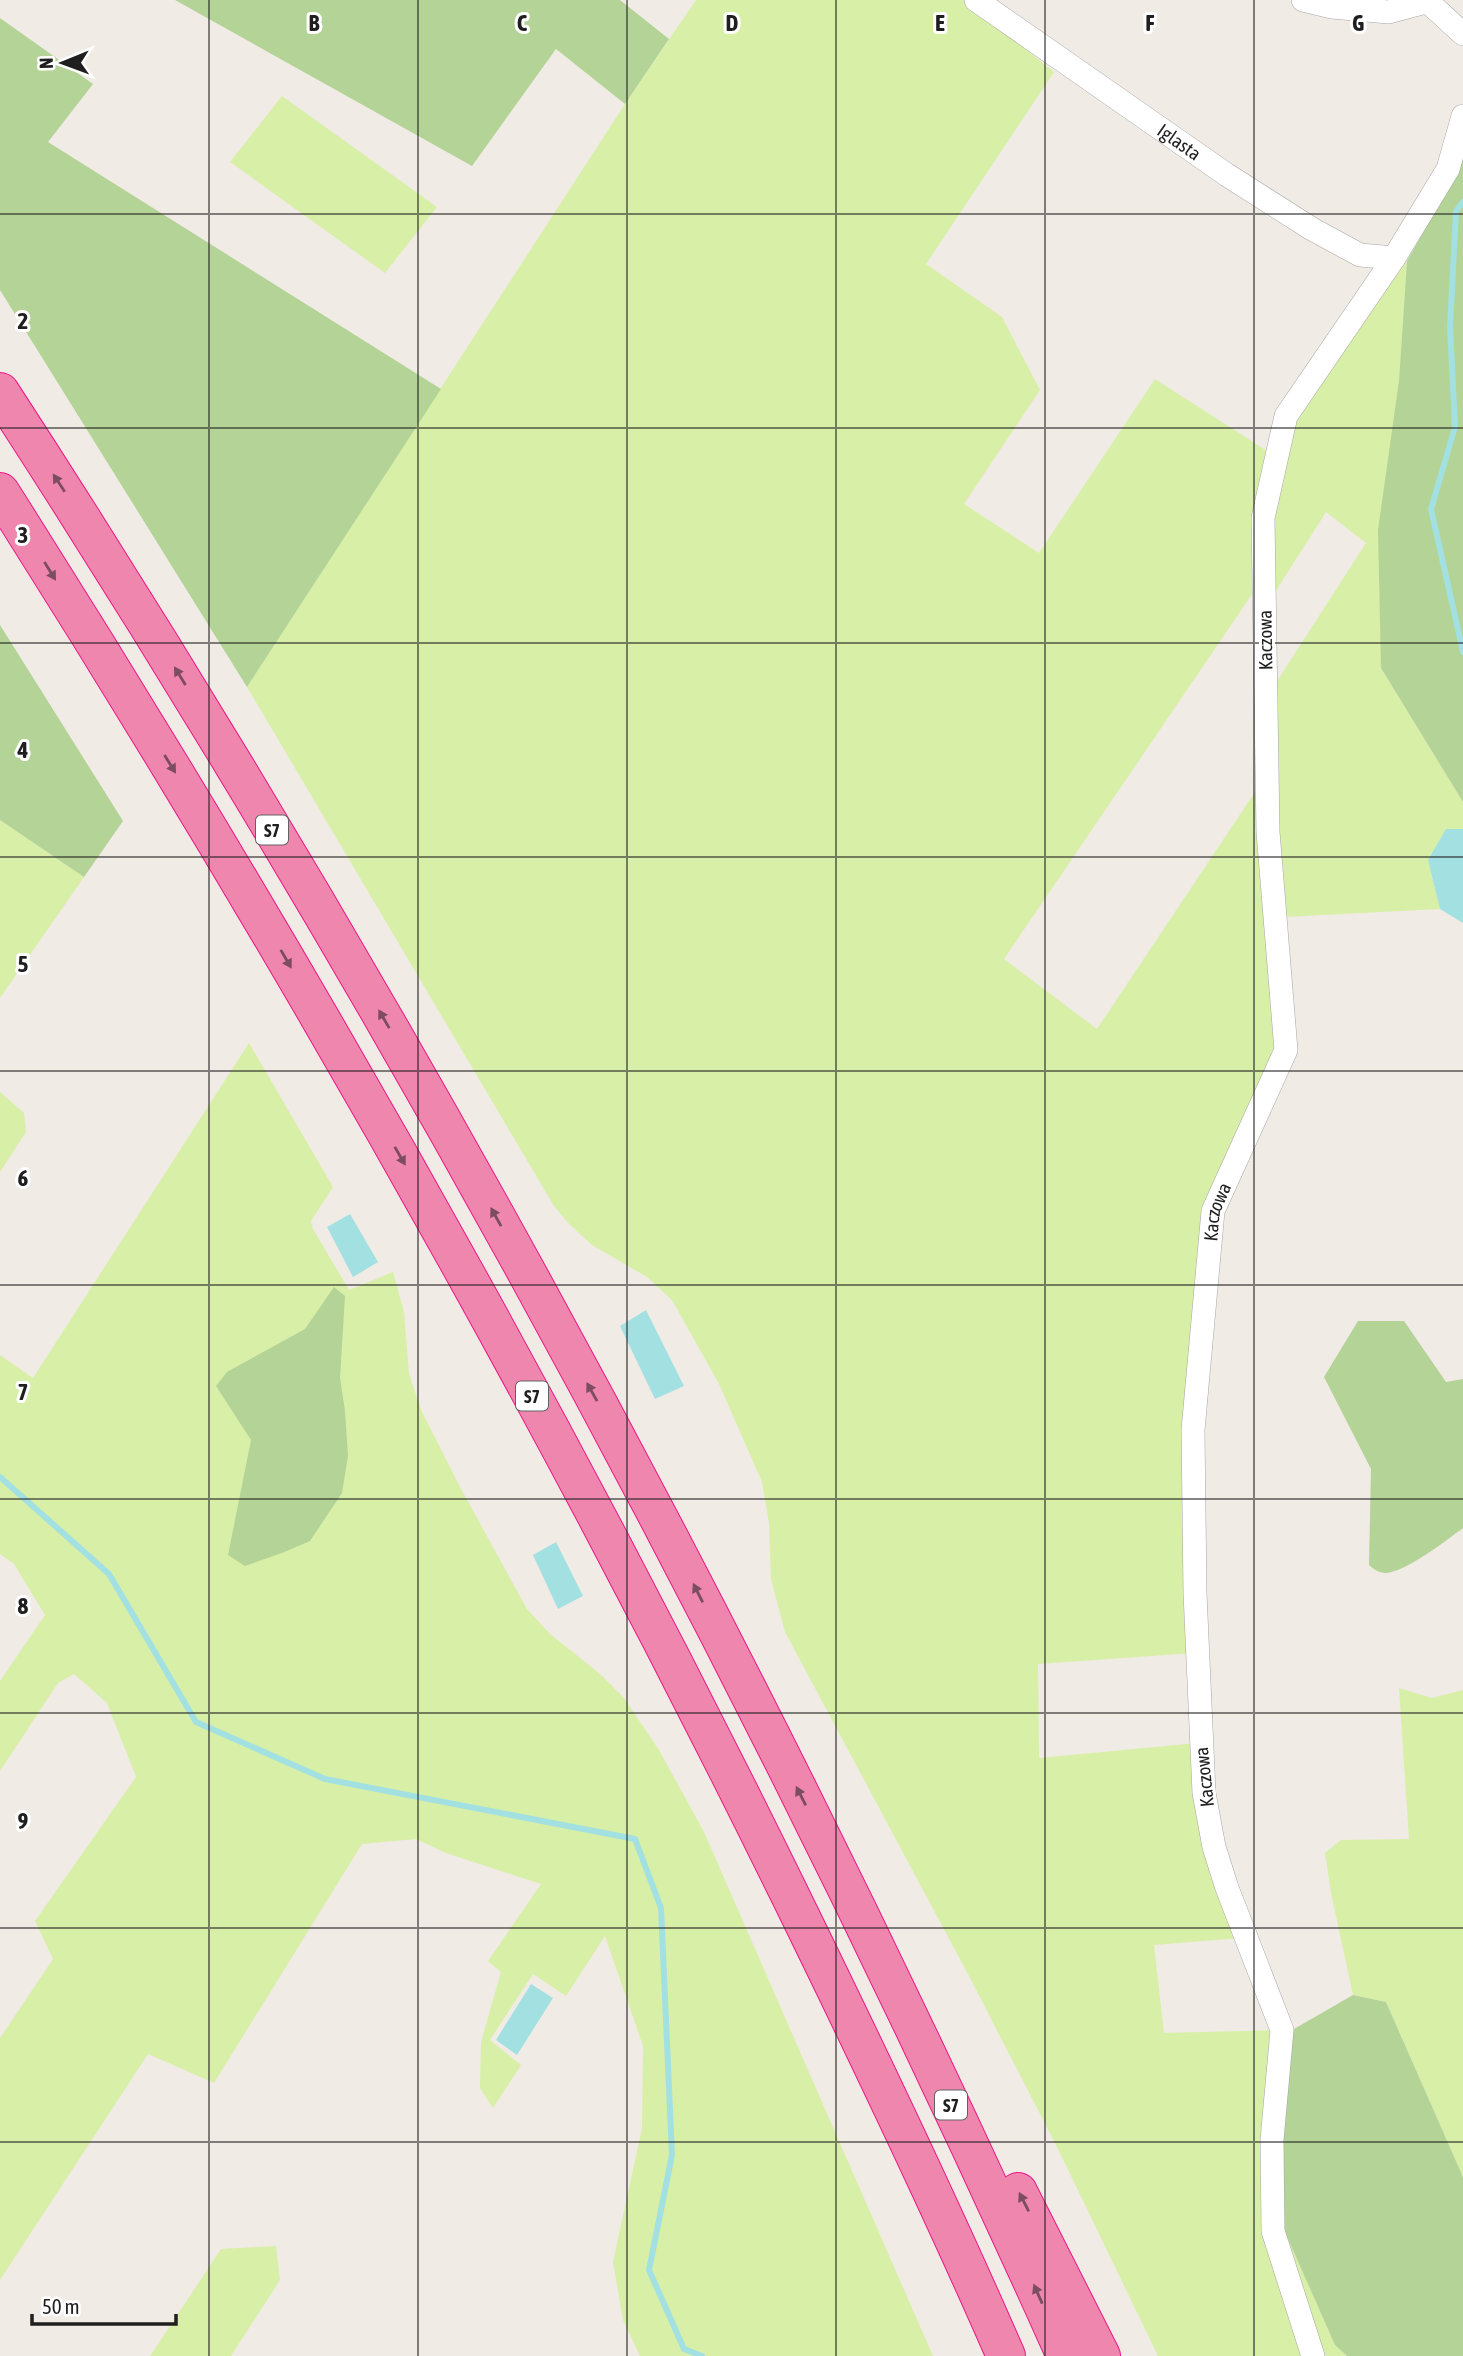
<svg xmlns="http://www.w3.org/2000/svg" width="1463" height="2356" font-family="'Asap Condensed',sans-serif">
  <rect width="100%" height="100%" fill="#f1ebe5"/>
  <g fill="#d8efa7">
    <path d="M 696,0 L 965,0 L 1054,72 L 926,264 L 1002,317 L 1040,390 L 964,504 L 1039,553 L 1155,379 L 1267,451 L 1259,584 L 1004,959 L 1097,1029 L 1263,780 L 1280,1049 L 1207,1207 L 1194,1653 L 1038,1664 L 1039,1758 L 1197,1743 L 1241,1938 L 1154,1945 L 1164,2033 L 1277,2030 L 1266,2140 L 1306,2356 L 1158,2356 L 1058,2149 L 969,1976 L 785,1632 L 771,1579 L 769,1523 L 762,1482 L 719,1384 L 672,1300 L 647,1277 L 592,1245 L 570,1225 L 554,1206 L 247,687 L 625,104 Z"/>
    <path d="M 282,96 L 437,207 L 385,273 L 230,162 Z"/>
    <path d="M 1407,261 L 1381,668 L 1463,802 L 1463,829 L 1446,829 L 1428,860 L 1440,909 L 1285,917 L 1274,831 L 1272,689 L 1366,543 L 1326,512 L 1272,597 L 1271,519 L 1291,419 Z"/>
    <path d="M 0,820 L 84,877 L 0,998 Z"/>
    <path d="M 249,1043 L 333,1187 L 311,1221 L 313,1229 L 349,1290 L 393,1272 L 404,1312 L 409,1374 L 422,1412 L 460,1487 L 527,1609 L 550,1634 L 599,1673 L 624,1698 L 659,1750 L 704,1832 L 933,2356 L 640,2356 L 623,2320 L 613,2262 L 642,2128 L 643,2046 L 605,1936 L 566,1996 L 533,1974 L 490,2040 L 521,2065 L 493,2108 L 480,2088 L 481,2042 L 501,1972 L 488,1961 L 541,1884 L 446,1853 L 416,1839 L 362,1844 L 214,2083 L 148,2054 L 0,2280 L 0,2038 L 53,1959 L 35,1921 L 136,1777 L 107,1703 L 74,1674 L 58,1683 L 0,1771 L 0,1681 L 45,1615 L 14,1564 L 0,1554 L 0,1355 L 33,1378 Z"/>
    <path d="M 0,1092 L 24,1113 L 26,1132 L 0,1172 Z"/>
    <path d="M 1399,1688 L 1432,1698 L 1463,1690 L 1463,2177 L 1386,2002 L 1353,1995 L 1331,1893 L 1325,1853 L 1341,1840 L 1409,1839 Z"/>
    <path d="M 1285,2232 L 1335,2345 L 1347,2356 L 1322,2356 Z"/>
    <path d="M 276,2246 L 280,2280 L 231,2356 L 150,2356 L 221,2249 Z"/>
  </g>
  <g fill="#b4d396">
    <path d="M 175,0 L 620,0 L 669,39 L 625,104 L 556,49 L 472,166 Z"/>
    <path d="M 0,18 L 93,84 L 48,142 L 441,389 L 247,687 L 0,290 Z"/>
    <path d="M 1463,153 L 1463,802 L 1381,668 L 1378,530 L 1399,381 L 1407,261 L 1457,173 Z"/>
    <path d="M 0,625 L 123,821 L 84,877 L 0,820 Z"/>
    <path d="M 334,1287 L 345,1296 L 340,1378 L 345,1411 L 348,1456 L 342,1493 L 310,1541 L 282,1553 L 245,1566 L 228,1555 L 251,1440 L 216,1386 L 227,1372 L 305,1329 Z"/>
    <path d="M 1358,1321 L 1404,1321 L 1446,1382 L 1463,1379 L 1463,1528 C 1447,1540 1403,1574 1384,1573 C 1378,1572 1373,1569 1369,1565 L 1371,1469 L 1324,1377 Z"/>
    <path d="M 1353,1995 L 1386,2002 L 1463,2177 L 1463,2356 L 1347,2356 L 1335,2345 L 1285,2232 L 1279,2140 L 1287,2033 Z"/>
  </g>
  <g fill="#a2e0e2">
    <path d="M 1446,829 L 1463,829 L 1463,923 L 1440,909 L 1428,860 Z"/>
    <path d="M 350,1214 L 378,1262 L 353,1277 L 327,1227 Z"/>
    <path d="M 646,1310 L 684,1386 L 655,1399 L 620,1326 Z"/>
    <path d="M 556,1542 L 583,1596 L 558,1609 L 533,1555 Z"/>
    <path d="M 531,1984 L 553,1998 L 517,2055 L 496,2040 Z"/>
  </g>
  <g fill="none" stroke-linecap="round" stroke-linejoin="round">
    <g stroke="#a2e0e2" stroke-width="6">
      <path d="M 1463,202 L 1456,211 L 1450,327 L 1455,427 L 1431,509 L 1463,652"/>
      <path d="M 0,1477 L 109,1574 L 196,1722 L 325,1779 L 635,1839 L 661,1908 L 672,2155 L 649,2270 L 684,2349 L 702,2356"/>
    </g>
    <defs>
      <g id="street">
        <path id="s1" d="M 976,0 L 1227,175 L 1312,229 L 1360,255 L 1394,258"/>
        <path d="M 1303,0 L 1332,7 L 1389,12 L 1426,2"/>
        <path d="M 1426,0 L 1463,34"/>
        <path id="s2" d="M 1313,2356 L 1273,2231 L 1272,2140 L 1282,2030 L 1227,1888 L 1214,1847 L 1204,1793 L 1195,1593 L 1193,1430 L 1213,1211 L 1286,1050 L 1268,832 L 1263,518 L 1286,416 L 1394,258 L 1448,169 L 1463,116"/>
      </g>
      <g id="highway">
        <path d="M 0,392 C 406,1017 761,1676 1066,2356"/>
        <path d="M 0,492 C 288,945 553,1412 789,1893 C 864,2046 938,2200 1006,2356"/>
        <path d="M 1018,2192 L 1101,2356"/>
      </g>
    </defs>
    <use href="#street" stroke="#a6a6a6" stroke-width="24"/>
    <use href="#highway" stroke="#ea1787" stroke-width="40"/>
    <use href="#street" stroke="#fff" stroke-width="23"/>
    <use href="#highway" stroke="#ee86ad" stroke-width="38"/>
  </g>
  <defs><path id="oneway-solid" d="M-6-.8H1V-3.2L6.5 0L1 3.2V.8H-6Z" transform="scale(1.75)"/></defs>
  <g fill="#7c4d5f">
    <use href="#oneway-solid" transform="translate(59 483) rotate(-123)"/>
    <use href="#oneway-solid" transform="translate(50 571) rotate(58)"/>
    <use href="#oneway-solid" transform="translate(180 676) rotate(-122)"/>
    <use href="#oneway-solid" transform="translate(170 764) rotate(58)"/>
    <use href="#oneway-solid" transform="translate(286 959) rotate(60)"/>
    <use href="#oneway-solid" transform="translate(384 1019) rotate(-120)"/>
    <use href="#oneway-solid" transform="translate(400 1156) rotate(60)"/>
    <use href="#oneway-solid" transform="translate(496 1217) rotate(-119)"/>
    <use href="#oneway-solid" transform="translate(592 1392) rotate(-119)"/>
    <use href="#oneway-solid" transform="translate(698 1593) rotate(-117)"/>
    <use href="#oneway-solid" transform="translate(801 1796) rotate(-117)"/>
    <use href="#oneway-solid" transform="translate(1024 2202) rotate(-117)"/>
    <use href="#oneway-solid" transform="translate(1038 2294) rotate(-114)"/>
  </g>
  <path fill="none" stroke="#1f1f1f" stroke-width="2" stroke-opacity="0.55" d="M 209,0 L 209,2356M 418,0 L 418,2356M 627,0 L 627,2356M 836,0 L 836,2356M 1045,0 L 1045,2356M 1254,0 L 1254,2356M 0,214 L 1463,214M 0,428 L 1463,428M 0,643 L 1463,643M 0,857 L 1463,857M 0,1071 L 1463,1071M 0,1285 L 1463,1285M 0,1499 L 1463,1499M 0,1713 L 1463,1713M 0,1928 L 1463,1928M 0,2142 L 1463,2142"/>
  <g text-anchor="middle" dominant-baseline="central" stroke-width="6" stroke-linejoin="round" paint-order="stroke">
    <g fill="#fff" stroke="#626262" stroke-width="2">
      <rect x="256" y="815.5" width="32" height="29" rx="5"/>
      <rect x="516" y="1381.5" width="32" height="29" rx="5"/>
      <rect x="935" y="2090.5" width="32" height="29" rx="5"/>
    </g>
    <g font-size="18" font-weight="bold" fill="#1f1f1f">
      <text x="272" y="830">S7</text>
      <text x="532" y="1396">S7</text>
      <text x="951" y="2105">S7</text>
    </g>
    <g font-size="19" fill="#1f1f1f" stroke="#fff">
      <text stroke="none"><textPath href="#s1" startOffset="248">Iglasta</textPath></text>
      <text transform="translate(1265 640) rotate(-91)">Kaczowa</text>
      <text stroke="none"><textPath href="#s2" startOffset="1166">Kaczowa</textPath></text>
      <text transform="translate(1204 1777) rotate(-96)">Kaczowa</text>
    </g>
  </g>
  <g font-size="23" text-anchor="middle" font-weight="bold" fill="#1f1f1f" stroke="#fff" stroke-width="6" stroke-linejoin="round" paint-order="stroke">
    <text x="314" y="31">B</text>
    <text x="522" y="31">C</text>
    <text x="732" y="31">D</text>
    <text x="940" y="31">E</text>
    <text x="1150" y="31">F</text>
    <text x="1358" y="31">G</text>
    <text x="23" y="329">2</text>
    <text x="23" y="543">3</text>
    <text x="23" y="758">4</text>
    <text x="23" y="972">5</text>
    <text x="23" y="1186">6</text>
    <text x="23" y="1400">7</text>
    <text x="23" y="1614">8</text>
    <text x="23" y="1829">9</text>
  </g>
  <g transform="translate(63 63) rotate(269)" stroke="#ffffff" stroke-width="5" paint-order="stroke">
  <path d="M0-5L12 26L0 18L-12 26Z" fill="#1f1f1f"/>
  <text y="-10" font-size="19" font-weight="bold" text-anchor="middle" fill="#1f1f1f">N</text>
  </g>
  <path d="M32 2314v10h144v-10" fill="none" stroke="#1f1f1f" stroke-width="3.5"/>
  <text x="42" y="2314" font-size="21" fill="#1f1f1f" stroke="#ffffff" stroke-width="5" paint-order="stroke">50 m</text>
</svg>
